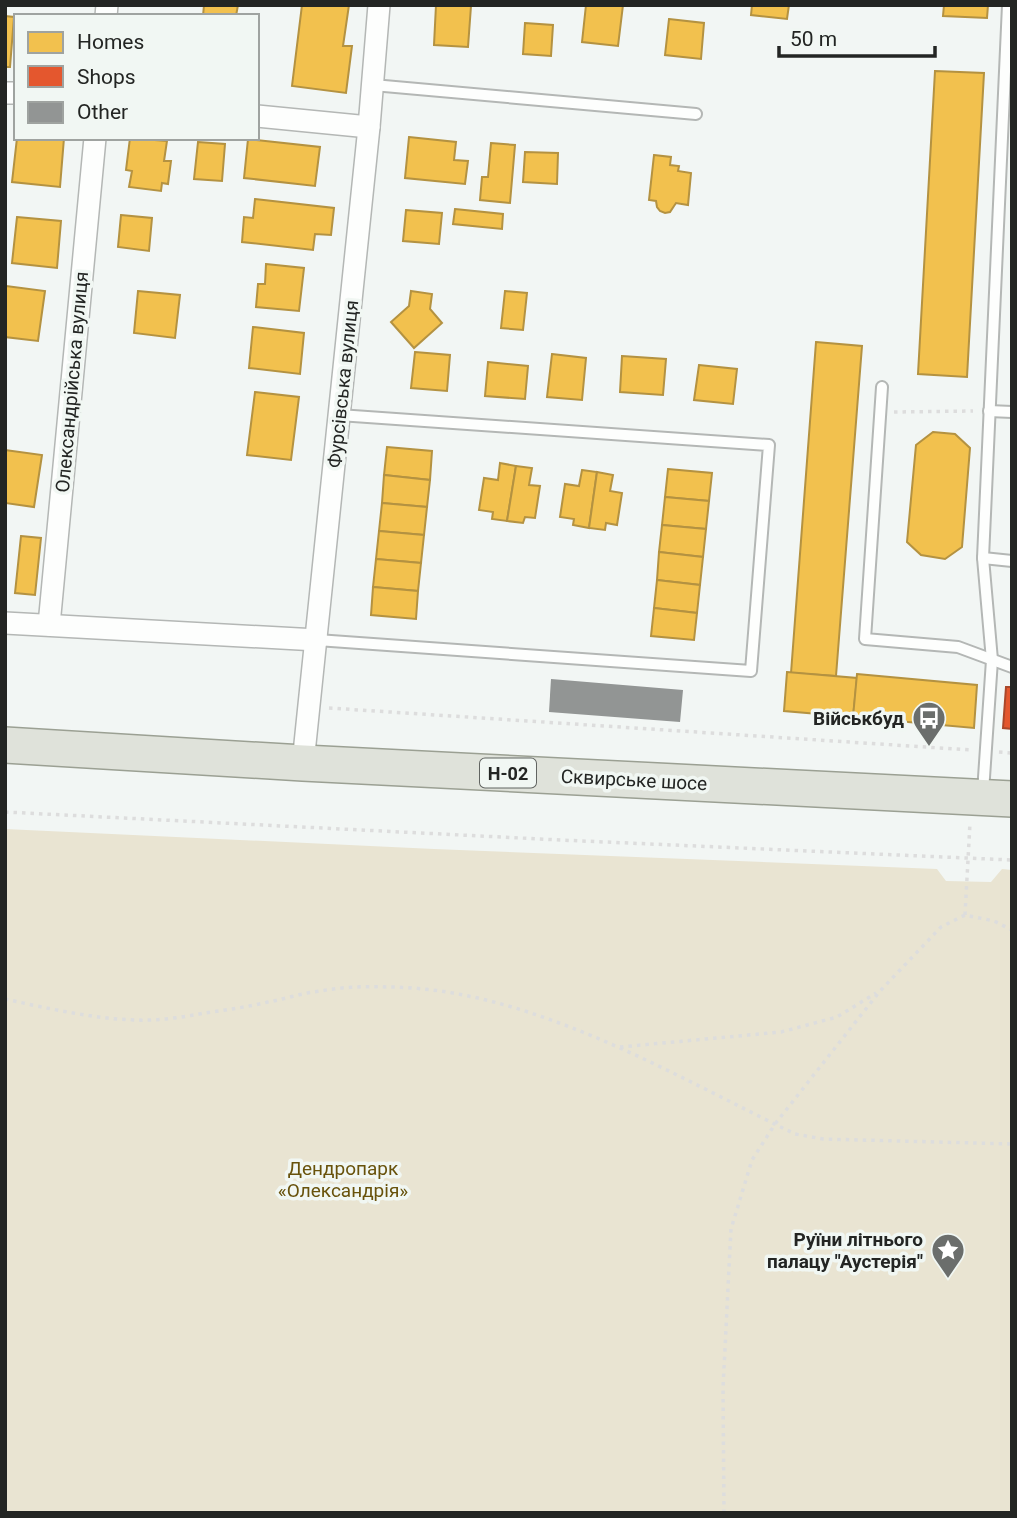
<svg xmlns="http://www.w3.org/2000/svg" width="1017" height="1518" font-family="Roboto,sans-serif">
  <rect width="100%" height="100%" fill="#f2f6f4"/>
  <path fill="#e9e4d2" d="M 5,829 L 434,849 L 937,869 L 946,881 L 991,882 L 1002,869 L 1012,870 L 1012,1513 L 5,1513 Z"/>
  <g fill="#f2c14e" stroke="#b49241" stroke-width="2">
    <path d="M 204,5 L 238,5 L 236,16 L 203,16 Z"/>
    <path d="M 302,5 L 349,5 L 343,46 L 352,46 L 346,93 L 292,86 Z"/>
    <path d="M 436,5 L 471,6 L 468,47 L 434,45 Z"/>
    <path d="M 586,5 L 623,5 L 618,46 L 582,42 Z"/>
    <path d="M 752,5 L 789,5 L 787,19 L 751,15 Z"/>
    <path d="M 944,5 L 988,5 L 987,18 L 943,16 Z"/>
    <path d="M 5,16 L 14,17 L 10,67 L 5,67 Z"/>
    <path d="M 669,19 L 704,23 L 701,59 L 665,55 Z"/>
    <path d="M 525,23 L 553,25 L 551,56 L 523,54 Z"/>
    <path d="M 935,71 L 984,73 L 967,377 L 918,374 Z"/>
    <path d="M 409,137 L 456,142 L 454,160 L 468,161 L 465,184 L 405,178 Z"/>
    <path d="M 17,138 L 64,138 L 60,187 L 12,182 Z"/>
    <path d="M 130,138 L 167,141 L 164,161 L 171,161 L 168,184 L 162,183 L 161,191 L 129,187 L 132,171 L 126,170 Z"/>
    <path d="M 248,139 L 320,147 L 315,186 L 244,178 Z"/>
    <path d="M 198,142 L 225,144 L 222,181 L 194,179 Z"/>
    <path d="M 491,143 L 515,145 L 510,203 L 480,200 L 482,177 L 488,177 Z"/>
    <path d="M 525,152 L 558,153 L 557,184 L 523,182 Z"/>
    <path d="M 654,155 L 671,157 L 670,165 L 679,166 L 678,171 L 691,173 L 688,205 L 676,203 L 670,212 L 665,213 L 660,211 L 657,207 L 656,201 L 649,200 Z"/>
    <path d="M 255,199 L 334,208 L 331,235 L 315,234 L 313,250 L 242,242 L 244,217 L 253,218 Z"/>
    <path d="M 455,209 L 503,214 L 502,229 L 453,224 Z"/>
    <path d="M 406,210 L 442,213 L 439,244 L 403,241 Z"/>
    <path d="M 121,215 L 152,218 L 149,251 L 118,247 Z"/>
    <path d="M 17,217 L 61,221 L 57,268 L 12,263 Z"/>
    <path d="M 266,264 L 304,268 L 299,311 L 256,307 L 258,284 L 265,284 Z"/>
    <path d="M 6,286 L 45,291 L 38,341 L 5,337 Z"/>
    <path d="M 138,291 L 180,295 L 175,338 L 134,333 Z"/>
    <path d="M 411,291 L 432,294 L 430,309 L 442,323 L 414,348 L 391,322 L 409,306 Z"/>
    <path d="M 505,291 L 527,293 L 523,330 L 501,328 Z"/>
    <path d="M 253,327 L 304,333 L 300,374 L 249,368 Z"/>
    <path d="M 816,342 L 862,346 L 836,676 L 791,673 Z"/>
    <path d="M 415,352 L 450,355 L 447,391 L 411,388 Z"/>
    <path d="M 552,354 L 586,358 L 582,400 L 547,397 Z"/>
    <path d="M 622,356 L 666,359 L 663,395 L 620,392 Z"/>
    <path d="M 488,362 L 528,366 L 525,399 L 485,396 Z"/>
    <path d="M 699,365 L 737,369 L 733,404 L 694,400 Z"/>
    <path d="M 255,392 L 299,397 L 291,460 L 247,455 Z"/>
    <path d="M 933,432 L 955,434 L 970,448 L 962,547 L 945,559 L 921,555 L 907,542 L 916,445 Z"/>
    <path d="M 387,447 L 432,451 L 430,480 L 384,475 Z"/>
    <path d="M 5,450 L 42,455 L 34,507 L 5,503 Z"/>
    <path d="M 500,463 L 516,466 L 507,521 L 492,519 L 493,512 L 479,510 L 484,478 L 498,480 Z"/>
    <path d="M 516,466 L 532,468 L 529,485 L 540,486 L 535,518 L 525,517 L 523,523 L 507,521 Z"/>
    <path d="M 668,469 L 712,473 L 709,501 L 665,497 Z"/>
    <path d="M 582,470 L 597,472 L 589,528 L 573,525 L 574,519 L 560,517 L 565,484 L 579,486 Z"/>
    <path d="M 597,472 L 613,475 L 610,491 L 622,493 L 617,525 L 606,523 L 605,530 L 589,528 Z"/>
    <path d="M 384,475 L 430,480 L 427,507 L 382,503 Z"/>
    <path d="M 665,497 L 709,501 L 706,529 L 662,525 Z"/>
    <path d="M 382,503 L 427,507 L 424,535 L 379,531 Z"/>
    <path d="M 662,525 L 706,529 L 703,557 L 659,552 Z"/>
    <path d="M 379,531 L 424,535 L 421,563 L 376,559 Z"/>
    <path d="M 21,536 L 41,538 L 35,595 L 15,593 Z"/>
    <path d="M 659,552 L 703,557 L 700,585 L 657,580 Z"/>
    <path d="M 376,559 L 421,563 L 418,591 L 373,587 Z"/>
    <path d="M 657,580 L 700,585 L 697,613 L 654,608 Z"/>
    <path d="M 373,587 L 418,591 L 416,619 L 371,615 Z"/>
    <path d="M 654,608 L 697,613 L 694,640 L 651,636 Z"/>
    <path d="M 787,672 L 857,678 L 853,717 L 784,711 Z"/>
    <path d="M 857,674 L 977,685 L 974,728 L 853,717 Z"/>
  </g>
  <path fill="#e4572e" stroke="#aa482b" stroke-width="2" d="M 1006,687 L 1012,687 L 1012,729 L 1003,728 Z"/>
  <path fill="#929594" d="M 551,679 L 683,690 L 680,722 L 549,712 Z"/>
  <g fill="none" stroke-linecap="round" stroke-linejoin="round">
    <defs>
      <g id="service">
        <path d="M 373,85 L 696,114"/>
        <path d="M 882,387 L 865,639 L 958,647 L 1012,667"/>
        <path d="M 989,411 L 1012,412"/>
        <path d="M 983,558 L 1012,561"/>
        <path d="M 317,640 L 751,671 L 769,445 L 339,415"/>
        <path d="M 983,792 L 992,660 L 983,558 L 1008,5"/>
      </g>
      <g id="minor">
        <path d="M 106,16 L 107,5"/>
        <path d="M 5,93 L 16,93"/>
        <path d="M 257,116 L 369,127"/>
        <path d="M 5,623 L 317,640"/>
        <path d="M 49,625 L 95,138"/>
        <path d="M 303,763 L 369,127 L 379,5"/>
      </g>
      <path id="primary" d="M 5,745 L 303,763 L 1012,799"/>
    </defs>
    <use href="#service" stroke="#b4b7b5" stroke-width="14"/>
    <use href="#minor" stroke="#b4b7b5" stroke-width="24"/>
    <use href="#primary" stroke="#9ba093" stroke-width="38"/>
    <g stroke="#ddd" stroke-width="3.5" stroke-dasharray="3.5 5" stroke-linecap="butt">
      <path d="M 894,412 L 973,411"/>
      <path d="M 329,708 L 971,750"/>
      <path d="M 999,752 L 1012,753"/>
      <path d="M 5,812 L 560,840 L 1012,860"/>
      <path d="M 965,915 L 970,823"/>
      <path d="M 5,999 C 46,1008 94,1019 136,1020 C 159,1021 183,1017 205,1013 C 226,1010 247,1007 268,1002 C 285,999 302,993 320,991 C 342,987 366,986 388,987 C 529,988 671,1074 795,1134 L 823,1139 L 1012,1144"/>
      <path d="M 620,1047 L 781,1032 L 837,1017 L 876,993"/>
      <path d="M 724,1513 L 723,1388 L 731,1229 L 752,1160 L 775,1124 L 880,991 L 941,927 L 965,915 L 994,921 L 1012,930"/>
    </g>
    <use href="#service" stroke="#fdfefd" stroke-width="10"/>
    <use href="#minor" stroke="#fdfefd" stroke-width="21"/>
    <use href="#primary" stroke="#dfe2da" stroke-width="35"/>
  </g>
  <defs>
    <symbol id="bus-pin" viewBox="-11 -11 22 30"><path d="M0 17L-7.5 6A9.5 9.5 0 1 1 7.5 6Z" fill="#6b6e6c" stroke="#f1f7f3"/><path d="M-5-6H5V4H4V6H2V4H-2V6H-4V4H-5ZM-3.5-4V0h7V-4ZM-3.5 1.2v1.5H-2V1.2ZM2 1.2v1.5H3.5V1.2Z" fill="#fff"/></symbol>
    <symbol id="sight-pin" viewBox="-11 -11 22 30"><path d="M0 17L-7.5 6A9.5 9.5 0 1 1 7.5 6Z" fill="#6b6e6c" stroke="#f1f7f3"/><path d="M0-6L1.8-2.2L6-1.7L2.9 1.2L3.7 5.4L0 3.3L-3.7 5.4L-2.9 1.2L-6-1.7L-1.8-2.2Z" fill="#fff"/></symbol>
  </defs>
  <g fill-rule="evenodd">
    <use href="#bus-pin" x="910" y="699" width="38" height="52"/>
    <use href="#sight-pin" x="929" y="1231" width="38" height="52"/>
  </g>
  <g text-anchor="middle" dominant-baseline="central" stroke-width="7" stroke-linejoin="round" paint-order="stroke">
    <rect fill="#f1f7f3" stroke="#616461" stroke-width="2" x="480" y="758.5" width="56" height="29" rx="5"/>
    <g font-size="18" font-weight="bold" fill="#232523">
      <text x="508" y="773">Н-02</text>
    </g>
    <g font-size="19" fill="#232523" stroke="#f1f7f3">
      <text transform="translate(72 382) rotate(-85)">Олександрійська вулиця</text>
      <text transform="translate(343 384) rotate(-84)">Фурсівська вулиця</text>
      <text transform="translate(634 780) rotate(3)">Сквирське шосе</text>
    </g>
    <g font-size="19" font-weight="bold" fill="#232523" stroke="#f1f7f3" text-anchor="end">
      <text x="904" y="718">Військбуд</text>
      <text x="923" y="1239">Руїни літнього<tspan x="923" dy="22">палацу "Аустерія"</tspan></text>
    </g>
    <g font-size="19" fill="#68520b" stroke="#f1f7f3">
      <text x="343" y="1168">Дендропарк<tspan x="343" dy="22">«Олександрія»</tspan></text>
    </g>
  </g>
  <rect width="1017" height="1518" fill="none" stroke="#232523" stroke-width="14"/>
  <rect x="14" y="14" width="245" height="126" fill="#f1f7f3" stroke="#9fa3a0" stroke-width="2"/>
  <rect x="28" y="32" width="35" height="21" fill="#f2c14e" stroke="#9fa3a0" stroke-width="2"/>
  <text x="77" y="49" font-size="21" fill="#232523">Homes</text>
  <rect x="28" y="66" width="35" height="21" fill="#e4572e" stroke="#9fa3a0" stroke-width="2"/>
  <text x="77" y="84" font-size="21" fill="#232523">Shops</text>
  <rect x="28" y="102" width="35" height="21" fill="#929594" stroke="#9fa3a0" stroke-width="2"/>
  <text x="77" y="119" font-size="21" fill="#232523">Other</text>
  <path d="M779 46v10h156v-10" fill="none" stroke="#232523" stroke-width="3.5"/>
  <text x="790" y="46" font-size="21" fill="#232523" stroke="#f1f7f3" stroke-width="5" paint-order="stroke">50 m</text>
</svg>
